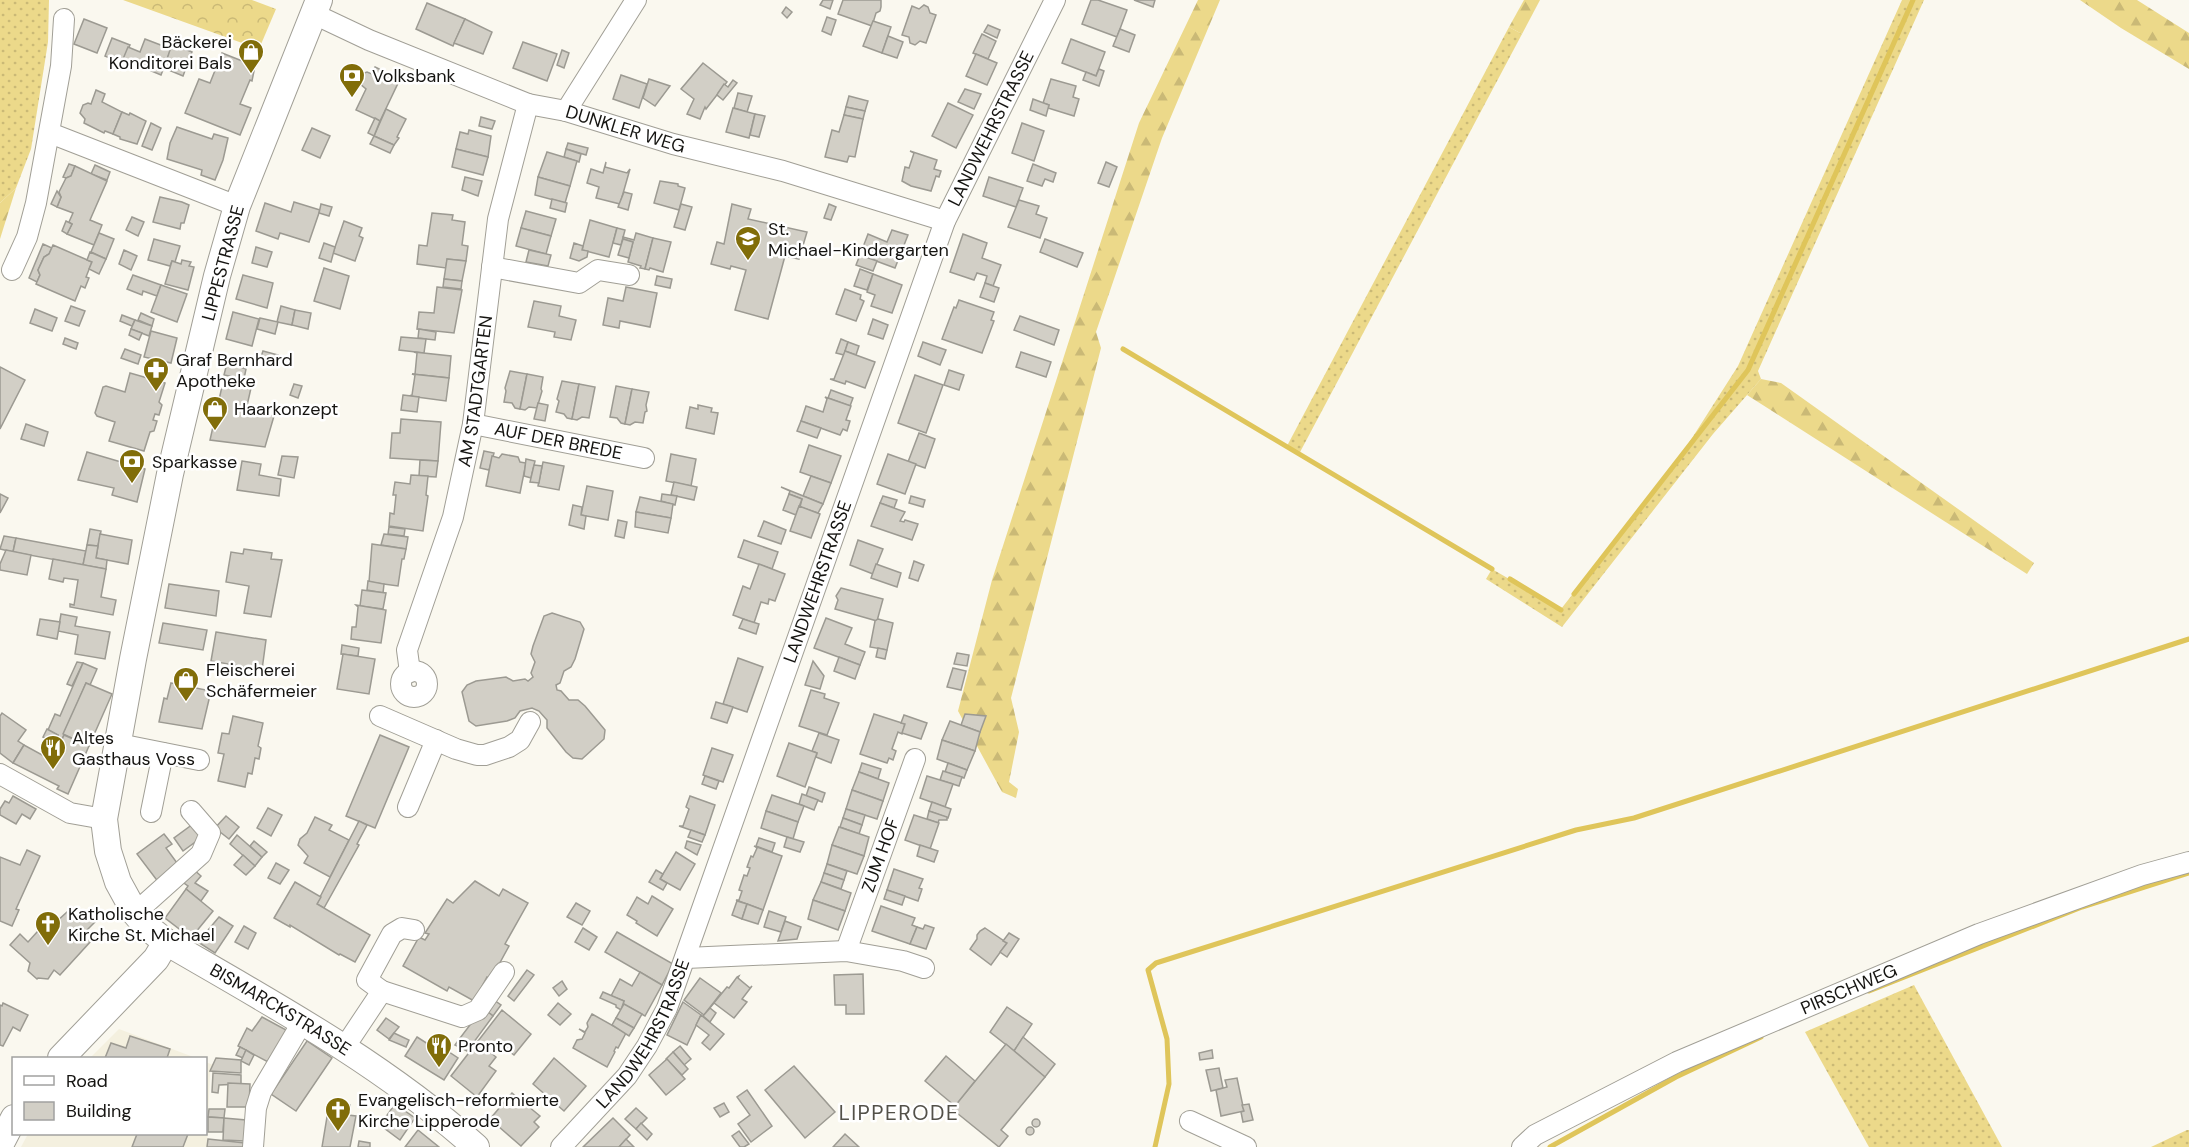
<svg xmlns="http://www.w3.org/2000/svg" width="2189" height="1147" font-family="'DM Sans',sans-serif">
  <defs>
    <pattern id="grass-dots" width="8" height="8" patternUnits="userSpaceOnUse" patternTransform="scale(1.5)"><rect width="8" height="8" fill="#ecd98a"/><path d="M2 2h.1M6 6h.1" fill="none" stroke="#cab976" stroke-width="1.8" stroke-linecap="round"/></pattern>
    <pattern id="forest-firs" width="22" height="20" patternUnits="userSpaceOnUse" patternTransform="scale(1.5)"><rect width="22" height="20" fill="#ecd98a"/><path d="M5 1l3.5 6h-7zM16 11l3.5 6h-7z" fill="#cab976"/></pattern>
    <pattern id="park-crowns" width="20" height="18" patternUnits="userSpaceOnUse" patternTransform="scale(1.5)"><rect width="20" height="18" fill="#ecd98a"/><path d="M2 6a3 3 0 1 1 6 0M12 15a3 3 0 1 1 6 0" fill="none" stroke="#cab976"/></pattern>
  </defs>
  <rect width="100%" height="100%" fill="#faf8ef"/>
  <g fill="#f4f0df">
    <path d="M 119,1029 L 196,1058 L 90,1058 Z"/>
    <path d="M 206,1062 L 213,1065 L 210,1071 L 207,1147 L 21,1147 L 28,1134 L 206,1134 Z"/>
  </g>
  <g fill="url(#grass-dots)">
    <path d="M 0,0 L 49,0 L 48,42 L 31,149 L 16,188 L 0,203 Z"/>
    <path d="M 1902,0 L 1924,0 L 1758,371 L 1761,379 L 1713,434 L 1562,627 L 1486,579 L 1492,569 L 1561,609 L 1678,460 L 1738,366 Z"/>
    <path d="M 1509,27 L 1522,34 L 1299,454 L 1287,446 Z"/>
    <path d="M 1914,985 L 2002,1147 L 1869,1147 L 1805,1032 Z"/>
    <path d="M 2187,1130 L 2189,1130 L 2189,1147 L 2151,1147 Z"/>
  </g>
  <g fill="url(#forest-firs)">
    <path d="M 1198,0 L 1220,0 L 1162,138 L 1096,332 L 1101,348 L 1011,698 L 1019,732 L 1009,782 L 1018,789 L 1016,798 L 1002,792 L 958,711 L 992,580 L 1139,123 Z"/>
    <path d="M 1524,0 L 1540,0 L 1522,34 L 1509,27 Z"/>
    <path d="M 2080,0 L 2137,0 L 2189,33 L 2189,69 L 2121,28 Z"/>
    <path d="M 16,188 L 0,239 L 0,203 Z"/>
    <path d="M 1761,379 L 1781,383 L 2034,563 L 2027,574 L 1747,395 Z"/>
  </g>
  <path fill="url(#park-crowns)" d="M 123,0 L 252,0 L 276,9 L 259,49 Z"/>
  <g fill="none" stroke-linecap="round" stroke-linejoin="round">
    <g stroke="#dfc55a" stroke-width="5">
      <path d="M 1123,349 L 1492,569"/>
      <path d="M 1510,579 L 1561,610"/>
      <path d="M 1574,594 L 1748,370 L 1913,0"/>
      <path d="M 1869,991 L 2082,907 L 2189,873"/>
      <path d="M 1155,1147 L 1169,1084 L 1167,1039 L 1148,970 L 1156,963 L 1576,830 L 1634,818 L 2189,639"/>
      <path d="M 1550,1147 L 1676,1077 L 1761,1037"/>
    </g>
  </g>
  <g fill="#d2cfc6" stroke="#9c9a92" stroke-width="1.5">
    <path d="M 823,0 L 833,0 L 830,9 L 820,5 Z"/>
    <path d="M 843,0 L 881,0 L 881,7 L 880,11 L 876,13 L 872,26 L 838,14 Z"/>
    <path d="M 1091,0 L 1098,0 L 1127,10 L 1117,37 L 1082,24 Z"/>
    <path d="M 1134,0 L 1155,0 L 1153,7 Z"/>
    <path d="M 427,3 L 465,19 L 453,46 L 416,29 Z"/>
    <path d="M 924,5 L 928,7 L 930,13 L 936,15 L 926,43 L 920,41 L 915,45 L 910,43 L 909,37 L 902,35 L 912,6 L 919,9 Z"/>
    <path d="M 786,7 L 792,12 L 787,18 L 782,13 Z"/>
    <path d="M 827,17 L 836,20 L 831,35 L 822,31 Z"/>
    <path d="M 84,19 L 107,28 L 97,53 L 74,44 Z"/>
    <path d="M 465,19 L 492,32 L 483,54 L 454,43 Z"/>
    <path d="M 873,21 L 891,27 L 882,53 L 863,46 Z"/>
    <path d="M 988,25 L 1000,30 L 997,38 L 984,32 Z"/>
    <path d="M 1120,29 L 1135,35 L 1129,52 L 1113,46 Z"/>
    <path d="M 982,34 L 996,41 L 988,59 L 973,53 Z"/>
    <path d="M 888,36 L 903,42 L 897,58 L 882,53 Z"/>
    <path d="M 112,38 L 130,45 L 122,63 L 105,56 Z"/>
    <path d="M 145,39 L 171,49 L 161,75 L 123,59 L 128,47 L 140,52 Z"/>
    <path d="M 1071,39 L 1105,52 L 1096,76 L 1062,63 Z"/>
    <path d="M 523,42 L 557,54 L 547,81 L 513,68 Z"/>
    <path d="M 172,44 L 192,52 L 183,76 L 164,68 Z"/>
    <path d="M 562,50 L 569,53 L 564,68 L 557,65 Z"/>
    <path d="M 222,53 L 255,66 L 252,81 L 250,80 L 240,104 L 251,108 L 240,135 L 185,113 L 199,79 L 210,83 Z"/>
    <path d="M 976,54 L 997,63 L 987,85 L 966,76 Z"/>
    <path d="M 703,63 L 727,82 L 706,109 L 705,107 L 700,119 L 687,114 L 694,99 L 681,89 Z"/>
    <path d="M 375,67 L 400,79 L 380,121 L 356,110 L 366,89 L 359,83 L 364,73 L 367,72 L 372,74 Z"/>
    <path d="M 1099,69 L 1104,71 L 1099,86 L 1083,80 L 1086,72 L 1096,76 Z"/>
    <path d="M 621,75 L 647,84 L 639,108 L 613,99 Z"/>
    <path d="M 649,79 L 670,86 L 655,106 L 643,98 Z"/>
    <path d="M 1051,79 L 1076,86 L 1073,97 L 1079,99 L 1074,116 L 1048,108 L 1049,105 L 1043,103 Z"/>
    <path d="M 733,80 L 737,83 L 723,100 L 717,95 L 718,93 L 724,84 L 728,87 Z"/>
    <path d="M 965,89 L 981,94 L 974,109 L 958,102 Z"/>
    <path d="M 96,90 L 105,94 L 102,102 L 122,112 L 113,134 L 105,131 L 104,133 L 84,123 L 85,119 L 80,113 L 83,105 L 88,103 L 91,104 Z"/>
    <path d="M 738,93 L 752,96 L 747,112 L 734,108 Z"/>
    <path d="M 849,96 L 868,101 L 865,111 L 846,107 Z"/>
    <path d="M 1033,99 L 1049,105 L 1046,116 L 1030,110 Z"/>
    <path d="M 948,103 L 973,115 L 956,148 L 932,136 Z"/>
    <path d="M 846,107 L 865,111 L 863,119 L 844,115 Z"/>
    <path d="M 733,108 L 755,114 L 749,138 L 726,132 Z"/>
    <path d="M 386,109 L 406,119 L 397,137 L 399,138 L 394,145 L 374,136 Z"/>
    <path d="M 122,112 L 129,115 L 130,113 L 146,121 L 137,144 L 120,139 L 120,137 L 113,134 Z"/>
    <path d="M 755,114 L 765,116 L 759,137 L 750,135 Z"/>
    <path d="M 844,115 L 863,119 L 855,157 L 849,156 L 847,162 L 825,157 L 832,130 L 839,132 Z"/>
    <path d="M 481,117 L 495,121 L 492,129 L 479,126 Z"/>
    <path d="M 375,118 L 380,121 L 374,136 L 368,133 Z"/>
    <path d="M 151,123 L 161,128 L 152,150 L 142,146 Z"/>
    <path d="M 1022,123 L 1044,131 L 1034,161 L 1012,153 Z"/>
    <path d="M 177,127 L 212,139 L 214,134 L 228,138 L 223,160 L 215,180 L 201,175 L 202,170 L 167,159 L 170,143 Z"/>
    <path d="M 312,128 L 330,136 L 320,158 L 302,150 Z"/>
    <path d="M 469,130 L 491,136 L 488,157 L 456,149 L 460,132 L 468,134 Z"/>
    <path d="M 374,136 L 394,145 L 390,153 L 370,144 Z"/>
    <path d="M 568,143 L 588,148 L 586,155 L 566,149 Z"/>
    <path d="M 456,149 L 488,157 L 483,175 L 452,167 Z"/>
    <path d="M 566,149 L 581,154 L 579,162 L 564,157 Z"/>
    <path d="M 910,151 L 937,160 L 934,169 L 941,171 L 939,177 L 936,176 L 931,191 L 911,186 L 902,181 L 905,167 L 909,168 L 914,153 Z"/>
    <path d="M 547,152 L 577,161 L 570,186 L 538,177 Z"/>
    <path d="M 606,162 L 605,167 L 627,173 L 630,169 L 620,204 L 596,198 L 599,187 L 587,183 L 591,169 L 603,173 Z"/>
    <path d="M 1106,162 L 1117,167 L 1109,187 L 1098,183 Z"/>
    <path d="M 69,164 L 75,166 L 71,176 L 66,178 L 63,177 Z"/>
    <path d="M 1033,164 L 1056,173 L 1053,182 L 1045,179 L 1042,186 L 1027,181 Z"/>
    <path d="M 95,165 L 110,172 L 107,180 L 91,174 Z"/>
    <path d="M 75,166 L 107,181 L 90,220 L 102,225 L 94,245 L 67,234 L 72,224 L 69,222 L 73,213 L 57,207 L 61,197 L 59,192 L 66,178 L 71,176 Z"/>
    <path d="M 465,177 L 482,181 L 478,196 L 462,190 Z"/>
    <path d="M 538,177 L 570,186 L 565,203 L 535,195 Z"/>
    <path d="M 989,177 L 1023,188 L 1016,207 L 983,196 Z"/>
    <path d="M 660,181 L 678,184 L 678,186 L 685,188 L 679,210 L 654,203 Z"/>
    <path d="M 57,191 L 61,197 L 57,207 L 51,204 Z"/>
    <path d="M 624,192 L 632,194 L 628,210 L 618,207 Z"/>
    <path d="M 160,197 L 182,202 L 189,205 L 184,223 L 181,223 L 180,229 L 153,222 Z"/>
    <path d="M 552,199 L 567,203 L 565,212 L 550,208 Z"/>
    <path d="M 1019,200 L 1039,206 L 1036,214 L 1047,218 L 1040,238 L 1008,227 Z"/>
    <path d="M 294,202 L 320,210 L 309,242 L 280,233 L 278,239 L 256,231 L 265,203 L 291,212 Z"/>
    <path d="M 321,204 L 332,207 L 329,216 L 319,213 Z"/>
    <path d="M 681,204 L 692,207 L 685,230 L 674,227 Z"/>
    <path d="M 732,204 L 751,209 L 748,219 L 807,232 L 799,259 L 785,256 L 768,319 L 735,310 L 746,270 L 731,266 L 730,269 L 711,264 L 717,242 L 724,244 Z"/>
    <path d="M 829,204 L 836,207 L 831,220 L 824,218 Z"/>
    <path d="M 526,211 L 556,219 L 551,236 L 521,228 Z"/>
    <path d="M 432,213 L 453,215 L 452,220 L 465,222 L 462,245 L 468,246 L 466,261 L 447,259 L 446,268 L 417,264 L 419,245 L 427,246 Z"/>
    <path d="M 132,217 L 144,222 L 138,236 L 126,230 Z"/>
    <path d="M 590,220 L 617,228 L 609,257 L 582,250 Z"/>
    <path d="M 66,221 L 72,224 L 67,234 L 62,231 Z"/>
    <path d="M 344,221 L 362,228 L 359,236 L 363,238 L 355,261 L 333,253 Z"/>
    <path d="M 521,228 L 551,236 L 546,254 L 516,246 Z"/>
    <path d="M 617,228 L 625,230 L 621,245 L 613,243 Z"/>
    <path d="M 892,230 L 908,235 L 895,268 L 860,255 L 868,234 L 887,242 Z"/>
    <path d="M 99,233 L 114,239 L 106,259 L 91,252 Z"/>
    <path d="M 636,233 L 653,238 L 645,269 L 640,268 L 641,266 L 628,262 L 633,242 L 623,239 L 623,237 L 634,240 Z"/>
    <path d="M 963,234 L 987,243 L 982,258 L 1001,265 L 993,286 L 985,283 L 987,276 L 977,273 L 974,280 L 950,272 Z"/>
    <path d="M 653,238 L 671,242 L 663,272 L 650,268 L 649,270 L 645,269 Z"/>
    <path d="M 154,239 L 180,246 L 175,262 L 172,261 L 170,266 L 148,260 Z"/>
    <path d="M 623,239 L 633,242 L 629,258 L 618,255 Z"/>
    <path d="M 1045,239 L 1083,253 L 1077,267 L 1040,252 Z"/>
    <path d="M 324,243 L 335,247 L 331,262 L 319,258 Z"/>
    <path d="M 574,243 L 583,246 L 582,250 L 588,251 L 587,257 L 579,261 L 570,258 Z"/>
    <path d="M 43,244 L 52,248 L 49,254 L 44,257 L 38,270 L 40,275 L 37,282 L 29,278 Z"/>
    <path d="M 53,245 L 92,262 L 86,277 L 89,278 L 85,288 L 81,286 L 75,301 L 36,284 L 40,275 L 38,270 L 44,257 L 49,254 Z"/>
    <path d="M 256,247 L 272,252 L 267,267 L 252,263 Z"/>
    <path d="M 124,250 L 137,256 L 131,270 L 119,264 Z"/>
    <path d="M 529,250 L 551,255 L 548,266 L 526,262 Z"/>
    <path d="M 90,252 L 106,259 L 99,274 L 89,269 L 92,262 L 87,260 Z"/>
    <path d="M 860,255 L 877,261 L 873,271 L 856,265 Z"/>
    <path d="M 447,259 L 466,261 L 462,281 L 444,279 Z"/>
    <path d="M 182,260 L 191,262 L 189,266 L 194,267 L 188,290 L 165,284 L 172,261 L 181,264 Z"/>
    <path d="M 324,268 L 349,276 L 340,309 L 314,301 Z"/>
    <path d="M 860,269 L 873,274 L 867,290 L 854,286 Z"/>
    <path d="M 873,274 L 902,285 L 892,313 L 871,306 L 875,295 L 867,292 Z"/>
    <path d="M 133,275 L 161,285 L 157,296 L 143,291 L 142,295 L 127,289 Z"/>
    <path d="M 243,275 L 273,283 L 267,308 L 236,299 Z"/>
    <path d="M 657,276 L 672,279 L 670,288 L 655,285 Z"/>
    <path d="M 444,279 L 462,281 L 461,289 L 443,287 Z"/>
    <path d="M 985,283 L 999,288 L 994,302 L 980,297 Z"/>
    <path d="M 161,285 L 187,294 L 177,322 L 151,312 Z"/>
    <path d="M 437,287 L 462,290 L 454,333 L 417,329 L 419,312 L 434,313 Z"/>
    <path d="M 626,287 L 657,293 L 650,327 L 620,321 L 619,328 L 603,325 L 608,298 L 623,301 Z"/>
    <path d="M 845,289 L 861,295 L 860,299 L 864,301 L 856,321 L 836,314 Z"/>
    <path d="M 959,300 L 994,312 L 991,320 L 994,321 L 982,353 L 942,339 L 954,307 L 956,308 Z"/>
    <path d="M 534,301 L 561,306 L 559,316 L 576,320 L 571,340 L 554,337 L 555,332 L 528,327 Z"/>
    <path d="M 71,306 L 85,311 L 79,326 L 65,321 Z"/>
    <path d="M 281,306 L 295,310 L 292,325 L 277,322 Z"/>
    <path d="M 35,309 L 57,318 L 52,331 L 30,323 Z"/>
    <path d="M 295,310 L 311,313 L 308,329 L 292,325 Z"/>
    <path d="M 233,312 L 259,319 L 252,346 L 226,339 Z"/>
    <path d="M 141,313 L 154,319 L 152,326 L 138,320 Z"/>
    <path d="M 122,315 L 135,320 L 132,326 L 120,321 Z"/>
    <path d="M 1020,316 L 1059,330 L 1054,345 L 1014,330 Z"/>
    <path d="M 260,318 L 278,322 L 275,334 L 257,329 Z"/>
    <path d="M 873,319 L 888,325 L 883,339 L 868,334 Z"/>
    <path d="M 135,320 L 152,326 L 149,336 L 131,329 Z"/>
    <path d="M 131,329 L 142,333 L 139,340 L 129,335 Z"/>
    <path d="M 419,329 L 436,332 L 435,340 L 418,338 Z"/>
    <path d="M 151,331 L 177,338 L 171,363 L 144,357 Z"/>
    <path d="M 401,337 L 426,339 L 424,353 L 399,350 Z"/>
    <path d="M 65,338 L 78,343 L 76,349 L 63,344 Z"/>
    <path d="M 841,339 L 848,342 L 844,355 L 836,353 Z"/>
    <path d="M 848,342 L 859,346 L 856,355 L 845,351 Z"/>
    <path d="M 923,342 L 946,350 L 940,365 L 918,356 Z"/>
    <path d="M 125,349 L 141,355 L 138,364 L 121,358 Z"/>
    <path d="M 263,351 L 278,355 L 276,364 L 260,360 Z"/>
    <path d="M 845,351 L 875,362 L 865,388 L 846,381 L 845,384 L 830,379 L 834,379 Z"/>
    <path d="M 414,352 L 451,356 L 449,378 L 412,374 L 415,374 L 417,353 Z"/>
    <path d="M 1021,352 L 1051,362 L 1046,377 L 1016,367 Z"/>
    <path d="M 227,363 L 246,369 L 244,379 L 224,375 Z"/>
    <path d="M 0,367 L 25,380 L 0,429 Z"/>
    <path d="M 949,370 L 964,375 L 959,390 L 944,385 Z"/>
    <path d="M 510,371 L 527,374 L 520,409 L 515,408 L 512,403 L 504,402 L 506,391 L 505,388 Z"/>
    <path d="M 130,373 L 165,383 L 159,402 L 162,405 L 159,415 L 155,414 L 153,420 L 157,421 L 154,431 L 150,432 L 144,451 L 109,441 L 115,422 L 97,416 L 95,413 L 103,387 L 106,386 L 125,392 Z"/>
    <path d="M 412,374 L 449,378 L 446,401 L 409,396 L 412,395 L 415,375 Z"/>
    <path d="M 527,374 L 543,377 L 541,389 L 542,391 L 537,408 L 529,407 L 525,410 L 520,409 Z"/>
    <path d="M 915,375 L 943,385 L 926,433 L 898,423 Z"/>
    <path d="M 236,381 L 243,382 L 242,386 L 251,388 L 246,410 L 274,416 L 265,447 L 210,440 L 223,382 L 235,385 Z"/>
    <path d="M 562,381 L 579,384 L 572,419 L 567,418 L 564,414 L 556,412 L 559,401 L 557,399 Z"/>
    <path d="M 294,384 L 302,386 L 298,398 L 290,395 Z"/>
    <path d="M 579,384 L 595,387 L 589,418 L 582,417 L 577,420 L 572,419 Z"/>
    <path d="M 616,386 L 632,389 L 625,424 L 621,423 L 617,418 L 610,417 Z"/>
    <path d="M 632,389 L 649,392 L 646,405 L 647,411 L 645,412 L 643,423 L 635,422 L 630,425 L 625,424 Z"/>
    <path d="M 831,390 L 853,398 L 850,406 L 828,398 Z"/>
    <path d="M 403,395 L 419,397 L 417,412 L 401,410 Z"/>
    <path d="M 825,397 L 851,406 L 846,420 L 850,421 L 847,431 L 843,429 L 840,435 L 801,421 L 806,406 L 823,412 L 827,399 Z"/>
    <path d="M 538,403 L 548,405 L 545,421 L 534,419 Z"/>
    <path d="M 698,405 L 712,408 L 711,412 L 718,413 L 714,434 L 686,428 L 690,407 L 698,409 Z"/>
    <path d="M 401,419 L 441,422 L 438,461 L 390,458 L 392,433 L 400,433 Z"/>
    <path d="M 801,421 L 821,428 L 817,438 L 797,431 Z"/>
    <path d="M 26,424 L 48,432 L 44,446 L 21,439 Z"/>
    <path d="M 919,433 L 935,439 L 925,468 L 908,462 Z"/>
    <path d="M 809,445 L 841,456 L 831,483 L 800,472 Z"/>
    <path d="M 484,451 L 494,453 L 489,470 L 480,468 Z"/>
    <path d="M 87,452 L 145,469 L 137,502 L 112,495 L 114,488 L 78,480 Z"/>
    <path d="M 502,454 L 518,457 L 520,462 L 526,463 L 520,493 L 486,486 L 492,456 L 499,458 Z"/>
    <path d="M 671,454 L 696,459 L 691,486 L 666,481 Z"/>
    <path d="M 888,454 L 916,464 L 905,494 L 877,484 Z"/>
    <path d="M 282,456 L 298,457 L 294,478 L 278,475 Z"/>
    <path d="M 526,459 L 535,461 L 531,478 L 524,476 Z"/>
    <path d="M 420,460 L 438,461 L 436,477 L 419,476 Z"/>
    <path d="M 242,461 L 261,464 L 259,475 L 281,479 L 279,496 L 237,490 Z"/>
    <path d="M 543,462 L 564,466 L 559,490 L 538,486 Z"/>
    <path d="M 534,465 L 542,466 L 539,483 L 530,482 Z"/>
    <path d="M 411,475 L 428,476 L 426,495 L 428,496 L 423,531 L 389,526 L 390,513 L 394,514 L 396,495 L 393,495 L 395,482 L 410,484 Z"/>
    <path d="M 811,476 L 831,483 L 823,504 L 803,496 Z"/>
    <path d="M 674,482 L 697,487 L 694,500 L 671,495 Z"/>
    <path d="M 587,486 L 613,491 L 608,520 L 581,515 Z"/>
    <path d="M 781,487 L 823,504 L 818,513 L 800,507 L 802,499 L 789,494 L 790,491 Z"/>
    <path d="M 0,494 L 8,498 L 0,513 Z"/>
    <path d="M 662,494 L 677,496 L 675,505 L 661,501 Z"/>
    <path d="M 789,494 L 802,499 L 796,515 L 783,510 Z"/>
    <path d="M 883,496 L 897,500 L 894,508 L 880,503 Z"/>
    <path d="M 911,496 L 925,500 L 923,507 L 909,503 Z"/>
    <path d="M 640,497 L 673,504 L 671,518 L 636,512 Z"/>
    <path d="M 880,503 L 905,512 L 900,521 L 904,522 L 905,520 L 918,524 L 912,540 L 871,526 Z"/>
    <path d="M 573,505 L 582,507 L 581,515 L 586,516 L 584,529 L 569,525 Z"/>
    <path d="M 799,506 L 820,514 L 811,538 L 790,531 Z"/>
    <path d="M 636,512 L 671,518 L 668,533 L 635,527 Z"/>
    <path d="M 618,520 L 627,522 L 624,538 L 615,536 Z"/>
    <path d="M 764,521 L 786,530 L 781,544 L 758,536 Z"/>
    <path d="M 389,527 L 405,529 L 404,536 L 388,534 Z"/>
    <path d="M 90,529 L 101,531 L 98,546 L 87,545 Z"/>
    <path d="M 100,534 L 132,540 L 128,564 L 96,558 Z"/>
    <path d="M 384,534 L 408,537 L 406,549 L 381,545 Z"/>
    <path d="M 4,536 L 16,538 L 13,552 L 0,549 Z"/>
    <path d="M 16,538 L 86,551 L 83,565 L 13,552 Z"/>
    <path d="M 744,540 L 778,552 L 772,569 L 738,557 Z"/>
    <path d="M 858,540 L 883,549 L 873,574 L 850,565 Z"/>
    <path d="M 372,544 L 406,549 L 404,559 L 402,559 L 398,586 L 369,582 Z"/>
    <path d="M 87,545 L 98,546 L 96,558 L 107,560 L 106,569 L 83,565 Z"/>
    <path d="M 244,549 L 272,553 L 271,559 L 282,560 L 271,617 L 244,613 L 249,586 L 226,582 L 231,552 L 243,554 Z"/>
    <path d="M 6,550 L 31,555 L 27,575 L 0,570 L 0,564 Z"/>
    <path d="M 53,559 L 106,569 L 101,597 L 116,600 L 113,615 L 70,607 L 70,604 L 74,605 L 78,580 L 64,578 L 63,582 L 49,579 Z"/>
    <path d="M 914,561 L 924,565 L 918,581 L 909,578 Z"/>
    <path d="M 759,564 L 785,574 L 775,601 L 769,599 L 768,604 L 761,602 L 754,623 L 733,615 L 743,586 L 750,589 Z"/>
    <path d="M 876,564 L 901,573 L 897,587 L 871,578 Z"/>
    <path d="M 368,581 L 384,584 L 383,593 L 367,590 Z"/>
    <path d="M 169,584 L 219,591 L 216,616 L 165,608 Z"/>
    <path d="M 841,588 L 883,599 L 877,621 L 835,609 L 838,600 L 836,596 Z"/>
    <path d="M 362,590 L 386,593 L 383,609 L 360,606 Z"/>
    <path d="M 356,605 L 386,610 L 381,643 L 351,639 L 352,627 L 356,627 L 358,607 Z"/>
    <path d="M 552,613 L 580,622 L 584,629 L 575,659 L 571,667 L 564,671 L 560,683 L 556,685 L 557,690 L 561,691 L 569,700 L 578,700 L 585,706 L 605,730 L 604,739 L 582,759 L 573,758 L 566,752 L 547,728 L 547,720 L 539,711 L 532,708 L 520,711 L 515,718 L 507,721 L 476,726 L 469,721 L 462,692 L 467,685 L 476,681 L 506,677 L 513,681 L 525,679 L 528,681 L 533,677 L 531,673 L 535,662 L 531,654 L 533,646 L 544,616 Z"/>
    <path d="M 61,614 L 77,617 L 75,626 L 110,632 L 105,659 L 75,654 L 78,635 L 58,631 Z"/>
    <path d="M 826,618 L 852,628 L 845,644 L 865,652 L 860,665 L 814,648 Z"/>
    <path d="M 40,619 L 60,622 L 57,639 L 37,635 Z"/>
    <path d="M 743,619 L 759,624 L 756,634 L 739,628 Z"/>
    <path d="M 878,619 L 893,623 L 887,650 L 870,647 L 875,621 Z"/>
    <path d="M 163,623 L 207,630 L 203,650 L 159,643 Z"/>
    <path d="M 216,632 L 266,640 L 262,670 L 211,661 Z"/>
    <path d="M 342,645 L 359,648 L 358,656 L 341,654 Z"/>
    <path d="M 878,648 L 887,650 L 885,659 L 876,657 Z"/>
    <path d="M 957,653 L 969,655 L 967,666 L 954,664 Z"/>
    <path d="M 343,654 L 375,659 L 369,694 L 337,689 Z"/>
    <path d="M 839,657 L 860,665 L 855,679 L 834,671 Z"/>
    <path d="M 738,658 L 763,667 L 747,712 L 723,704 Z"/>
    <path d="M 813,661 L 824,676 L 820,689 L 805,685 Z"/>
    <path d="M 77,662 L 83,663 L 72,686 L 67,684 Z"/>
    <path d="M 83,663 L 97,669 L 90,685 L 86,683 L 60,744 L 55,742 L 58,735 L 48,730 L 55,714 L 60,716 Z"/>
    <path d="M 953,668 L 966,671 L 961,690 L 947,687 Z"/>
    <path d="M 86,683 L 112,694 L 89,746 L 63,734 Z"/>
    <path d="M 171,683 L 211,691 L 202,729 L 159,722 L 164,698 L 167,699 Z"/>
    <path d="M 811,690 L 825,694 L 824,698 L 839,703 L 827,735 L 799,726 Z"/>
    <path d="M 716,702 L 733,707 L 727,723 L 711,718 Z"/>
    <path d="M 2,713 L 26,730 L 18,741 L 24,745 L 13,763 L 0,753 L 0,716 Z"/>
    <path d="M 874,714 L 905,724 L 902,734 L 898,732 L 892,749 L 896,751 L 893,760 L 889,758 L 887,763 L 860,754 Z"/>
    <path d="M 965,714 L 986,716 L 980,732 L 961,725 Z"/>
    <path d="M 904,715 L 927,723 L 921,739 L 902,733 L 905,724 L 901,723 Z"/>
    <path d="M 233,716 L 263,723 L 258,746 L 261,748 L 259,759 L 255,758 L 252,774 L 248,773 L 245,787 L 218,781 L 224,754 L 218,753 L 222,733 L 229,734 Z"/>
    <path d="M 950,721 L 980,732 L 975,751 L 942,740 Z"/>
    <path d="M 47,729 L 58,735 L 55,742 L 43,737 Z"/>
    <path d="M 819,733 L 839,740 L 831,763 L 816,757 L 817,753 L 812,751 Z"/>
    <path d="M 64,735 L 89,746 L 68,794 L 57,789 L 59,786 L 13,763 L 24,745 L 53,761 Z"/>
    <path d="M 380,735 L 409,747 L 375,828 L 346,816 Z"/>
    <path d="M 50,739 L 60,744 L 53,761 L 48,758 L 52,749 Z"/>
    <path d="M 942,740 L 975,751 L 967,770 L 937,759 Z"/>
    <path d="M 789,743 L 817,753 L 805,787 L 777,776 Z"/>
    <path d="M 712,748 L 733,755 L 723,782 L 703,775 Z"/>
    <path d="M 862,763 L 881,769 L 878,779 L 859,772 Z"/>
    <path d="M 948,763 L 967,770 L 964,778 L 945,772 Z"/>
    <path d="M 943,771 L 962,777 L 959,786 L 940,780 Z"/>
    <path d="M 859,772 L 889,783 L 883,801 L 852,790 Z"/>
    <path d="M 705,776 L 719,781 L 716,789 L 702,784 Z"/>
    <path d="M 927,776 L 953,784 L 945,807 L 920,798 Z"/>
    <path d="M 809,787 L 825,793 L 822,802 L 806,796 Z"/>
    <path d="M 852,790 L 883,801 L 877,819 L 846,809 Z"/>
    <path d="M 802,794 L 818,800 L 814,810 L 799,804 Z"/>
    <path d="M 772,795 L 804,806 L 798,822 L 766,811 Z"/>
    <path d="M 13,796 L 36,809 L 30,819 L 22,814 L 16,824 L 0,815 L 0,809 L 5,801 L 9,803 Z"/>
    <path d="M 690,796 L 715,805 L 705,835 L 679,826 L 683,826 L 689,809 L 686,807 Z"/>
    <path d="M 932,802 L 951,809 L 948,818 L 929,811 Z"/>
    <path d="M 268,808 L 282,815 L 271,836 L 257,828 Z"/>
    <path d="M 846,809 L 865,815 L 862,825 L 843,818 Z"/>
    <path d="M 766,811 L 798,822 L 793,839 L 761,828 Z"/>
    <path d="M 929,811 L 947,817 L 947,820 L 939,820 L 938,823 L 927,819 Z"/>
    <path d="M 914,815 L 939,823 L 930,849 L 905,840 Z"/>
    <path d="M 226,816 L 239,827 L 229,839 L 215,828 Z"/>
    <path d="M 315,817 L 332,825 L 329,830 L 349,840 L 330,877 L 304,863 L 308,856 L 298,845 L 300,839 L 307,833 Z"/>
    <path d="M 843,818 L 862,825 L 859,834 L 840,827 Z"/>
    <path d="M 359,821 L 367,825 L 357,844 L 359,845 L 324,908 L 317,904 L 320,897 Z"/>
    <path d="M 193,824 L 202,837 L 183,851 L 174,838 Z"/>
    <path d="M 839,827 L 869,837 L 864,856 L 832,845 Z"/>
    <path d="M 691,830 L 705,835 L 702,842 L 688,837 Z"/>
    <path d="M 164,834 L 172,844 L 166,848 L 180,867 L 159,883 L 137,854 Z"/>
    <path d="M 237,835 L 262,857 L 255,866 L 230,844 Z"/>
    <path d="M 787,837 L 804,842 L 800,852 L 784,847 Z"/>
    <path d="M 759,838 L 775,843 L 772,852 L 756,846 Z"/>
    <path d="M 254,841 L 267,852 L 262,857 L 250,846 Z"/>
    <path d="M 687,841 L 701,845 L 697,855 L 685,848 Z"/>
    <path d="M 832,845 L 864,856 L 857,874 L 827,864 Z"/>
    <path d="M 920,845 L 938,851 L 934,862 L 917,856 Z"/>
    <path d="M 754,846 L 782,856 L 763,910 L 736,900 L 739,900 L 742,891 L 739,890 L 744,875 L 747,876 L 750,868 L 747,867 L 751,856 L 753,857 L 757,848 Z"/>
    <path d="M 27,850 L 40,856 L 16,909 L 19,910 L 12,926 L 0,921 L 0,857 L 20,865 Z"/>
    <path d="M 676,852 L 695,864 L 680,890 L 660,879 Z"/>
    <path d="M 243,855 L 255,866 L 246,875 L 234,865 Z"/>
    <path d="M 276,863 L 289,870 L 280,884 L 268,878 Z"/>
    <path d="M 827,864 L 847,871 L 844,880 L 824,873 Z"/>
    <path d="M 192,868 L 201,876 L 195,883 L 208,891 L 201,901 L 186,889 L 188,886 L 178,879 Z"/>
    <path d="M 894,869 L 923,879 L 919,888 L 922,889 L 918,901 L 887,890 Z"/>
    <path d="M 656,870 L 663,874 L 660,879 L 667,883 L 663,890 L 649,882 Z"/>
    <path d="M 824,873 L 844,880 L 841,889 L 821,882 Z"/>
    <path d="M 475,881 L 499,896 L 503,889 L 528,903 L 505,944 L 509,946 L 491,979 L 487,977 L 474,1001 L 449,987 L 447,991 L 403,966 L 419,937 L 425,940 L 429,934 L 425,933 L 447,899 L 453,903 Z"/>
    <path d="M 295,882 L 321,897 L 317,904 L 370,935 L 355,962 L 340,954 L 339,955 L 290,925 L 290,927 L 274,918 Z"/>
    <path d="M 821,882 L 851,893 L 845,911 L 813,900 Z"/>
    <path d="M 186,889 L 213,911 L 191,938 L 165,918 Z"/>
    <path d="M 887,890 L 905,896 L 902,905 L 884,899 Z"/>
    <path d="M 652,896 L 673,909 L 657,936 L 636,923 L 637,921 L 627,915 L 637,897 L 648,904 Z"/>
    <path d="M 813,900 L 845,911 L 838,930 L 808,919 Z"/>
    <path d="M 737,901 L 747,904 L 742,919 L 732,915 Z"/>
    <path d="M 576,903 L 590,911 L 582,925 L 567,917 Z"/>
    <path d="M 747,904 L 763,910 L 758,924 L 742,919 Z"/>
    <path d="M 881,906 L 915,918 L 912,925 L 917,927 L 910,944 L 872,931 Z"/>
    <path d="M 769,911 L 786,917 L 781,932 L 764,927 Z"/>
    <path d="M 67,912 L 77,921 L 86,912 L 95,922 L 87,930 L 95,939 L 94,941 L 92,940 L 60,975 L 54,970 L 48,979 L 38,978 L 37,979 L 28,971 L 30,963 L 10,945 L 20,934 L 28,942 L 38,931 L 46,936 L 56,926 L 55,923 Z"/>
    <path d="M 219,917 L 233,926 L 215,953 L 198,942 Z"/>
    <path d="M 785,921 L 801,927 L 797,939 L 778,941 Z"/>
    <path d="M 925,925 L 934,928 L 926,949 L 910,944 L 917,927 L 923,929 Z"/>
    <path d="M 244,926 L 256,933 L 248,949 L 235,942 Z"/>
    <path d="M 583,928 L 597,937 L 589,950 L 575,942 Z"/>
    <path d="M 985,928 L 1007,943 L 991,965 L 970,949 L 977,939 L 977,935 L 980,931 Z"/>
    <path d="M 617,932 L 673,964 L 662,985 L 605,952 Z"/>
    <path d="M 1009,933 L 1019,939 L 1007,957 L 1000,952 L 1007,943 L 1003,941 Z"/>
    <path d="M 527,970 L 534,975 L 514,1001 L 508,996 Z"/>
    <path d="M 640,972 L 662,985 L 645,1016 L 623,1004 L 624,1001 L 611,996 L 620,979 L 632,986 Z"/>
    <path d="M 863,974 L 864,1014 L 846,1014 L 846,1005 L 835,1005 L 834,975 Z"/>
    <path d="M 739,976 L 738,978 L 750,988 L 752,986 L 742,999 L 747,1002 L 734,1018 L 714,1003 L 704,1015 L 727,987 L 729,988 L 737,977 Z"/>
    <path d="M 700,978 L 721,993 L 704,1015 L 684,1000 Z"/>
    <path d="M 562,981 L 567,989 L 559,996 L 553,988 Z"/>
    <path d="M 603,992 L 624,1001 L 621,1010 L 616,1007 L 616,1005 L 600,998 Z"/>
    <path d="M 491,998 L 501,1005 L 493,1016 L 483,1008 Z"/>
    <path d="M 683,1002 L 701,1015 L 687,1045 L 667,1035 Z"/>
    <path d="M 3,1003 L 28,1015 L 20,1031 L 13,1027 L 3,1046 L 0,1045 L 0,1005 L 2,1006 Z"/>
    <path d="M 558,1003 L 571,1014 L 560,1025 L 548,1015 Z"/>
    <path d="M 624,1004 L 642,1014 L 634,1028 L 616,1018 Z"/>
    <path d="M 1007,1007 L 1032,1024 L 1014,1051 L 990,1032 Z"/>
    <path d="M 483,1008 L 493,1016 L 471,1046 L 460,1038 Z"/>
    <path d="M 710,1008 L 716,1013 L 710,1022 L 703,1016 Z"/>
    <path d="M 502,1010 L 531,1034 L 514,1055 L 501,1045 L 503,1043 L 501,1041 L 491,1053 L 496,1057 L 489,1066 L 496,1071 L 477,1097 L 451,1076 Z"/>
    <path d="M 592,1014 L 626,1033 L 618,1048 L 616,1047 L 614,1051 L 615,1052 L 607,1067 L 573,1048 L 577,1040 L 582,1039 L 585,1033 L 579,1029 L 585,1032 L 588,1027 L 587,1023 Z"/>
    <path d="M 701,1015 L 724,1034 L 710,1050 L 702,1043 L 709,1035 L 696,1025 Z"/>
    <path d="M 262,1017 L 288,1031 L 270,1063 L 238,1046 L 247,1028 L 252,1031 Z"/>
    <path d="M 386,1018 L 399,1027 L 389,1039 L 377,1030 Z"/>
    <path d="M 616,1018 L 634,1028 L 629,1036 L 612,1025 Z"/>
    <path d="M 394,1033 L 409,1040 L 406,1047 L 389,1040 Z"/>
    <path d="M 130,1036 L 170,1049 L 167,1058 L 105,1058 L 111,1043 L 126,1048 Z"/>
    <path d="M 417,1037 L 431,1046 L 434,1042 L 458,1058 L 444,1080 L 405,1056 Z"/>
    <path d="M 1023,1037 L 1055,1064 L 1045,1077 L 1014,1051 Z"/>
    <path d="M 460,1038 L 471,1046 L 467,1051 L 455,1045 Z"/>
    <path d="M 307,1041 L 332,1058 L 296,1111 L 271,1094 Z"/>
    <path d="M 1006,1044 L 1045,1077 L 1001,1130 L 1008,1136 L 999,1147 L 952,1109 Z"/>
    <path d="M 680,1046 L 691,1059 L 684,1065 L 673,1052 Z"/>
    <path d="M 240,1047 L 246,1050 L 243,1058 L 236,1055 Z"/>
    <path d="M 246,1050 L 254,1055 L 249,1065 L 241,1061 Z"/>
    <path d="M 1212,1050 L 1213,1058 L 1200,1060 L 1199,1053 Z"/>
    <path d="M 673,1052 L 688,1069 L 682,1075 L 666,1059 Z"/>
    <path d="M 946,1056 L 975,1081 L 955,1106 L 925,1081 Z"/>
    <path d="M 216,1058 L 241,1060 L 241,1073 L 210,1071 Z"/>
    <path d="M 554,1058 L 586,1086 L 564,1111 L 533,1084 Z"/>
    <path d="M 667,1059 L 685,1079 L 666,1095 L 649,1075 Z"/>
    <path d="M 794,1066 L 835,1112 L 805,1138 L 765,1090 Z"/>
    <path d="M 1219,1068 L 1223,1088 L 1211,1091 L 1206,1070 Z"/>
    <path d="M 213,1073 L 241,1075 L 241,1084 L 219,1085 L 218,1093 L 212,1092 Z"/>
    <path d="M 1237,1078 L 1244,1111 L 1221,1116 L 1216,1090 L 1227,1087 L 1225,1080 Z"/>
    <path d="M 228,1083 L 250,1084 L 249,1107 L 227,1107 Z"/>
    <path d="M 747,1090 L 772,1126 L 751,1142 L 738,1124 L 750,1115 L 737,1097 Z"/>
    <path d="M 512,1093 L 540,1116 L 534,1122 L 539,1127 L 521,1146 L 490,1119 Z"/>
    <path d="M 337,1102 L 350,1105 L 348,1115 L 356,1116 L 350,1147 L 322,1147 L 328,1111 L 336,1113 Z"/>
    <path d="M 724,1103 L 729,1112 L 720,1117 L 714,1108 Z"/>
    <path d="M 395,1104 L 415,1118 L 400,1140 L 380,1125 Z"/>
    <path d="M 1249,1104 L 1253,1120 L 1243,1122 L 1241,1112 L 1244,1111 L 1242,1105 Z"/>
    <path d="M 636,1108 L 647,1118 L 636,1129 L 625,1119 Z"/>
    <path d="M 209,1109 L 225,1109 L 224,1118 L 208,1117 Z"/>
    <path d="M 208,1117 L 224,1118 L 223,1132 L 208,1132 Z"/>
    <path d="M 224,1118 L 246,1120 L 245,1141 L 223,1140 Z"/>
    <path d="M 613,1118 L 630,1135 L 619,1147 L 583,1147 Z"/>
    <circle cx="1036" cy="1123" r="4"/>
    <path d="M 641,1123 L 652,1134 L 647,1140 L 636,1129 Z"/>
    <circle cx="1030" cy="1131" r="4"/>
    <path d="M 418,1130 L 439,1147 L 405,1147 Z"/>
    <path d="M 739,1131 L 749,1144 L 744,1147 L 740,1147 L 732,1136 Z"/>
    <path d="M 137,1134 L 188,1134 L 183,1147 L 132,1147 Z"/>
    <path d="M 845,1134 L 859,1147 L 833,1147 Z"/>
    <path d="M 208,1139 L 245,1143 L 245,1147 L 207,1147 Z"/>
    <path d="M 626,1139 L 634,1147 L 619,1147 Z"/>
    <path d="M 359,1141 L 370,1143 L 370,1147 L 358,1147 Z"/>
  </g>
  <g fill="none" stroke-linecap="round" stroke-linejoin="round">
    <defs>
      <g id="minor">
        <path id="s1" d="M 314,14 L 369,40 L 528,104 L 566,111 L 673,144 L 783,171 L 945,221"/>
        <path d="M 566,111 L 636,0"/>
        <path d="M 50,133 L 237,206"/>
        <path d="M 492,267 L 579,283 L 598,270 L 629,275"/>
        <path d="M 12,270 L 27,237 L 36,203 L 61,66 L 64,19"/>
        <path id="s2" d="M 473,424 L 644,458"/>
        <circle cx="414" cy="684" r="13"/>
        <path id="s3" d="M 410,672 L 407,650 L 453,517 L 473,424 L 498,219 L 528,104"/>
        <path d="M 380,716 L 456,749 L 477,755 L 485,755 L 509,747 L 520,740 L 530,722"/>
        <path d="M 119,744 L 199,760"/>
        <path d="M 0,774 L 70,813 L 104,819"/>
        <path d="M 408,807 L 436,740"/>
        <path d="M 151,812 L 163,753"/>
        <path d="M 135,913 L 201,854 L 210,833 L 191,811"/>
        <path id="s4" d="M 846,951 L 915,759"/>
        <path d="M 686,958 L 846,951 L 903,961 L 924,968"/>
        <path d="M 382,991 L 462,1017 L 478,1010 L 504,972"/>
        <path d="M 344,1048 L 382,991 L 367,980 L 392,934 L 402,928 L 414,930"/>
        <path d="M 1190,1121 L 1246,1147"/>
        <path d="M 253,1147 L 256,1108 L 261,1092 L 303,1021"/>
        <path id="s5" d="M 561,1147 L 627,1076 L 647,1046 L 667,1008 L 945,221 L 1055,0"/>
        <path id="s6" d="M 1522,1147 L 1535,1135 L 1677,1062 L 1979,934 L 2142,875 L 2189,862"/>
      </g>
      <g id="major">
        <path id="s7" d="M 319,0 L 237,206 L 217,276 L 170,474 L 133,659 L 104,819 L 108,851 L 118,882 L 135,913 L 147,927 L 166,942 C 273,1004 383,1064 476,1147"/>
        <path d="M 61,1058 L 156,959 L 166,942"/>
        <path d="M 0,1145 L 14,1118"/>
      </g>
    </defs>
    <use href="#minor" stroke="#a19f96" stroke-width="22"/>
    <use href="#major" stroke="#a19f96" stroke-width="28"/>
    <use href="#minor" stroke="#fff" stroke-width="20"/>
    <use href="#major" stroke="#fff" stroke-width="26"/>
  </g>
  <defs>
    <symbol id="shop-pin" viewBox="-11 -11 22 30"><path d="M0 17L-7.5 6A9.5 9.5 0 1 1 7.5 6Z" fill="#816d09" stroke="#fff"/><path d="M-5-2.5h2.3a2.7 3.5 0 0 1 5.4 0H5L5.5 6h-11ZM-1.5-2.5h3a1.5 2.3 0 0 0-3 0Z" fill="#fff"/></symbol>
    <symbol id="bank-pin" viewBox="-11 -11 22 30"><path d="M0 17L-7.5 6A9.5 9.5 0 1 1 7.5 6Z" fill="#816d09" stroke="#fff"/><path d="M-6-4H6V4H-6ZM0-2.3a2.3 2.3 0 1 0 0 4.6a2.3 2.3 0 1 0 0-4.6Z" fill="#fff"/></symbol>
    <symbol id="school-pin" viewBox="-11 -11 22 30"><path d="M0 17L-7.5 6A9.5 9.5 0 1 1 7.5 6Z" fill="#816d09" stroke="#fff"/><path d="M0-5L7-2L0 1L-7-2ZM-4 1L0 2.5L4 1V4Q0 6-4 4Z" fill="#fff"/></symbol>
    <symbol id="pharmacy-pin" viewBox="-11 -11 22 30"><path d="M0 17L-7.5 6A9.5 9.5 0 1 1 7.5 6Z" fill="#816d09" stroke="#fff"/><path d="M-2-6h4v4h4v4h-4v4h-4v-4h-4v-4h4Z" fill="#fff"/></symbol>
    <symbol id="restaurant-pin" viewBox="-11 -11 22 30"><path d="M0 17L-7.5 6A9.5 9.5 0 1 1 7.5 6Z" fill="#816d09" stroke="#fff"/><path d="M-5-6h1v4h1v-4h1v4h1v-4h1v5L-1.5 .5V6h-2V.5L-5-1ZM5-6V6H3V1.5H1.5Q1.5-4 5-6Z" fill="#fff"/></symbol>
    <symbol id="church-pin" viewBox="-11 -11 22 30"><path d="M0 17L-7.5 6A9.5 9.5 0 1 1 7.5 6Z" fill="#816d09" stroke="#fff"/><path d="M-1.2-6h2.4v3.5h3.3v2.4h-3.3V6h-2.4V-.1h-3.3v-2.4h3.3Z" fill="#fff"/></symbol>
  </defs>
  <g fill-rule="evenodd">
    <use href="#shop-pin" x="236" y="37" width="30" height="40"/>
    <use href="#bank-pin" x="337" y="61" width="30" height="40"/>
    <use href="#school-pin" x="733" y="224" width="30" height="40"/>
    <use href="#pharmacy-pin" x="141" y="355" width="30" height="40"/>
    <use href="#shop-pin" x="200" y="394" width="30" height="40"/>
    <use href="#bank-pin" x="117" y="447" width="30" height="40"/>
    <use href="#shop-pin" x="171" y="665" width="30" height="40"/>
    <use href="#restaurant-pin" x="38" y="733" width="30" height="40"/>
    <use href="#church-pin" x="33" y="909" width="30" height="40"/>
    <use href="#restaurant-pin" x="424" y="1031" width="30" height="40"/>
    <use href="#church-pin" x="323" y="1095" width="30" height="40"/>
  </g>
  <g text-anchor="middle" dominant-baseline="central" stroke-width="5" stroke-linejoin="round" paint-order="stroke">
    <g font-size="18" fill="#151411" stroke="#fff" text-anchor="start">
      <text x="232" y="42" text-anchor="end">Bäckerei<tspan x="232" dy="21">Konditorei Bals</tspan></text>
      <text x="372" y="76">Volksbank</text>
      <text x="768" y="229">St.<tspan x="768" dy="21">Michael-Kindergarten</tspan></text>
      <text x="176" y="360">Graf Bernhard<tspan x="176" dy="21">Apotheke</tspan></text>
      <text x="234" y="409">Haarkonzept</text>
      <text x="152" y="462">Sparkasse</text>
      <text x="206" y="670">Fleischerei<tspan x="206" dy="21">Schäfermeier</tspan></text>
      <text x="72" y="738">Altes<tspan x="72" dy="21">Gasthaus Voss</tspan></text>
      <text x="68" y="914">Katholische<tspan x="68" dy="21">Kirche St. Michael</tspan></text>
      <text x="458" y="1046">Pronto</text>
      <text x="358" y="1100">Evangelisch-reformierte<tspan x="358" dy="21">Kirche Lipperode</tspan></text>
    </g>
    <g font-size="18" fill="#151411" stroke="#fff">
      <text stroke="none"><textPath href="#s5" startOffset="1114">LANDWEHRSTRASSE</textPath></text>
      <text stroke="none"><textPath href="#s1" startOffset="333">DUNKLER WEG</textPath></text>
      <text transform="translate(223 263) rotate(-75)">LIPPESTRASSE</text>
      <text stroke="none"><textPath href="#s3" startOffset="291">AM STADTGARTEN</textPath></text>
      <text stroke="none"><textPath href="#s2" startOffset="87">AUF DER BREDE</textPath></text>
      <text stroke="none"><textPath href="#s5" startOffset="628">LANDWEHRSTRASSE</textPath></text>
      <text stroke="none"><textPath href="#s4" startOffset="102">ZUM HOF</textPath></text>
      <text stroke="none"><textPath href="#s6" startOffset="364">PIRSCHWEG</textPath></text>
      <text stroke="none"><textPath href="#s7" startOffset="1125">BISMARCKSTRASSE</textPath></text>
      <text stroke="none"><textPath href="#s5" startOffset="142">LANDWEHRSTRASSE</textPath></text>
    </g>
    <g font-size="21" letter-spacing="1.5" fill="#535149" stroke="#fff">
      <text x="899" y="1113">LIPPERODE</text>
    </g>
  </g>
  <rect x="12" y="1057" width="195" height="78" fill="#ffffff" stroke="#a1a1a0" stroke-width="1.5"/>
  <rect x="24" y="1076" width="30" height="9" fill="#ffffff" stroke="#a1a1a0" stroke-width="1.5"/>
  <text x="66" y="1087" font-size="18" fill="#151411">Road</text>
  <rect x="24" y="1102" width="30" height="18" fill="#d2cfc6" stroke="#a1a1a0" stroke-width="1.5"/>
  <text x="66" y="1117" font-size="18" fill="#151411">Building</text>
</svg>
